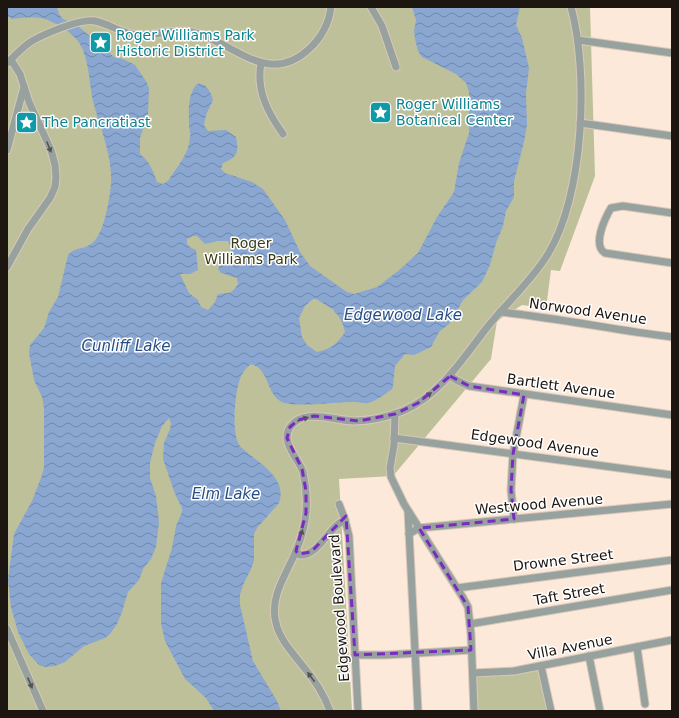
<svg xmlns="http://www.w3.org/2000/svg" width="679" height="718" font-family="'DejaVu Sans',sans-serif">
  <defs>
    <pattern id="water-waves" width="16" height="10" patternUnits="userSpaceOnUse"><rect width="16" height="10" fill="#8aa7d2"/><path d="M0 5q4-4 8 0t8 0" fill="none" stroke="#7087a9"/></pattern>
  </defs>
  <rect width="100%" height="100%" fill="#fde9da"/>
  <g fill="#bec099">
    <path d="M 7,7 L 590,7 L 595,176 L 560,271 L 551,270 L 546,308 L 522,305 L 497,321 L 491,359 L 393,476 L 339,479 L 352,711 L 7,711 Z"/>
    <path d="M 539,668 L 548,711 L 478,711 L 476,675 Z"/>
  </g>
  <path fill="url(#water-waves)" fill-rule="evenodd" d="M 7,7 L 57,7 L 59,14 L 63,19 L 78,26 L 114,57 L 123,59 L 135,65 L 146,81 L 149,88 L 148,114 L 140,138 L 140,154 C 150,162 153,171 157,182 L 163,184 L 168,181 C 176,168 189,154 190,138 C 191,133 189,129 189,125 C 189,111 187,95 197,84 C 206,82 211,92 213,100 L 206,115 L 204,125 L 208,131 L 226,130 L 236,137 C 239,152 238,157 223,163 L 221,169 L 225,173 L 252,182 L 263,189 L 285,220 L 300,252 L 310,266 L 347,292 L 354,294 L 377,287 L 398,271 L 418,253 L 437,217 L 454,192 L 459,163 L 469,133 L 469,92 L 466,83 L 456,74 L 422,57 L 418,51 L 415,39 L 414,31 L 416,20 L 412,7 L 520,7 L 516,25 L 522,38 L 529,68 L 526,93 L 527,125 L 524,142 L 514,181 L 514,197 L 506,211 L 503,226 L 496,243 L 490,265 L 482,282 L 463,300 L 451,322 L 439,332 L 431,347 L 414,355 L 405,354 L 395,366 L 393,386 L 392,389 C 385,394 376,401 368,403 C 364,404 360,402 356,402 C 340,401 291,409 280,401 C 266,392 269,369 251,364 C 245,369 241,374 239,382 C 235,395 231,435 240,446 C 242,449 246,451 249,454 C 264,466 287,480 279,503 L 257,528 L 254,534 L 254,561 L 251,569 L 243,585 L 240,595 L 240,605 L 253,661 L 277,701 L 281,711 L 214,711 L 206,698 L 185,679 L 165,641 L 161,623 L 161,583 L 172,548 L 176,526 L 182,512 L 182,508 L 175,494 L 163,459 L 164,443 L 170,429 L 171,423 L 169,418 L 162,426 L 155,443 L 150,463 L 150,478 L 156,496 L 159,522 L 156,547 L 151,559 L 143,569 L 139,580 L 128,592 L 122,612 L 117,624 L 110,634 L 105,638 L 84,646 L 65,662 L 55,666 L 46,667 L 42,666 L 38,664 L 29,654 L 18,632 L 11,607 L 8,580 L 14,534 L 32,501 L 41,478 L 44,468 L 44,408 L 42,397 L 34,380 L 29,353 L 30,345 L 44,328 L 49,312 L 58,297 L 68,255 C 78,244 89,253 99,234 C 106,221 112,189 111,175 C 110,149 99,125 93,101 C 89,83 89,54 77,40 C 70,31 52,20 41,18 C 32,16 20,18 11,19 L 10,17 L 7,17 ZM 193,236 L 197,236 L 205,244 L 218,241 L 228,241 L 231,247 L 231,254 L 221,262 L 218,269 L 221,273 L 237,278 L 238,284 C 231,295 230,292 219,294 L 217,296 L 215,302 L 208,310 L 201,307 L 198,300 L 189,293 L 180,274 L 190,274 L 198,270 L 196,250 L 190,247 L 187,244 L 187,239 ZM 313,299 L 316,299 L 334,310 L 334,312 C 341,317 343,324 345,332 C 337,344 331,349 317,352 L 307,345 L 302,337 L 299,318 L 305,306 Z"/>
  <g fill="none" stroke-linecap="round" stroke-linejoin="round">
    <defs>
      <g id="minor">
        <path d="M 371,7 L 382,26 L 396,67"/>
        <path d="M 578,40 L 672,53"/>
        <path d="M 7,63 C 15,56 22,47 32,41 C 44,34 81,18 95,21 C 110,24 122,34 138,35 C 156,36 173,28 192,32 C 233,41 267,88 309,49 C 321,38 329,23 331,7"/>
        <path d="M 261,63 C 256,91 268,113 283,134"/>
        <path d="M 580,123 L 672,136"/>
        <path d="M 7,150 L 24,87"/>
        <path d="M 672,213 L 623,206 L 611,208 C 605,218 592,245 605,253 L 672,263"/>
        <path d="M 7,267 L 28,229 L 50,198 L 55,187 L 56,177 L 55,165 L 51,150 L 29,102 L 20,74 L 11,60"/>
        <path d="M 500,312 C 558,318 614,330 672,337"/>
        <path d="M 450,376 L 458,381 L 469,386 L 672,415"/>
        <path d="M 395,414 L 394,445 L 390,468 L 391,477 L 404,504 L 462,596 L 468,607 L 471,634 L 474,711"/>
        <path d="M 394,438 L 672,475"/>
        <path d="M 339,504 L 345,520 L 349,536 L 358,711"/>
        <path d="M 408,511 L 418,711"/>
        <path d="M 514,519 L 511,490 L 513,454 L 524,395"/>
        <path d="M 409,534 L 419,528 L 672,504"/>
        <path d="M 296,551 L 300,555 C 319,556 329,526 345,520"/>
        <path d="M 457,588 L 672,560"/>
        <path d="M 470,624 L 672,590"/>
        <path d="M 7,629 L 43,711"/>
        <path d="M 637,647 L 645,704"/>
        <path d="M 355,655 L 386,655 L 471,650"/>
        <path d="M 589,656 L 600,711"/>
        <path d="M 541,666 L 551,711"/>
        <path d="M 473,673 L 514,671 L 672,640"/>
        <path d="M 330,711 C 324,694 314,679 302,665 C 292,652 280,640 276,623 C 269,597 286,575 296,551 C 301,539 305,525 306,512 C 307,499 306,485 303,472 C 298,458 280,442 290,427 C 304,407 335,421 354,421 C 371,421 387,417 403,411 C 439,396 462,360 485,330 C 505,304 531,282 548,254 C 584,195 589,73 571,7"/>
      </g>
    </defs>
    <use href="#minor" stroke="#d9c7ba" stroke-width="9"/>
    <use href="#minor" stroke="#97a29e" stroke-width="7"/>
  </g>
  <defs><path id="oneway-solid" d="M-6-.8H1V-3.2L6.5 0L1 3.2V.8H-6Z"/></defs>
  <g fill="#535450">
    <use href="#oneway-solid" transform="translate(49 147) rotate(68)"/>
    <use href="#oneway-solid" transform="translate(427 396) rotate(-38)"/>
    <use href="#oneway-solid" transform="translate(303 419) rotate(-19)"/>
    <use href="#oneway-solid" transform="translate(301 535) rotate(-73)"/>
    <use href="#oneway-solid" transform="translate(311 677) rotate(-127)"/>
    <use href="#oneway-solid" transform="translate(30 683) rotate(67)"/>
  </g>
  <path fill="none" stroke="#7b2cbf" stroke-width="3" stroke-dasharray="8 5" stroke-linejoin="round" d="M 450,376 L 469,386 L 524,395 L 513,454 L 511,490 L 514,519 L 419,528 L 468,607 L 471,650 L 355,655 L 346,516 L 311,552 L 298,554 L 296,551 L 306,513 L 306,491 L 302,469 L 287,438 L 290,427 L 298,420 L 314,416 L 359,421 L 395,414 L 418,403 Z"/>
  <defs>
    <symbol id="sight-square" viewBox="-11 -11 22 22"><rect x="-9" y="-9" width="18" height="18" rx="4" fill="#0f9aa8" stroke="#fff"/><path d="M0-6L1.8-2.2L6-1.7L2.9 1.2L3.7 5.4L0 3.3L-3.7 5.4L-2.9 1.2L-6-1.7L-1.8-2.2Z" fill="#fff"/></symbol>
  </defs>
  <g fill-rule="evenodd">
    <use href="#sight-square" x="88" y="30" width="25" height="25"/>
    <use href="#sight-square" x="368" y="100" width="25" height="25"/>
    <use href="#sight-square" x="14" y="110" width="25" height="25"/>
  </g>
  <g text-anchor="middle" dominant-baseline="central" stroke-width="3" stroke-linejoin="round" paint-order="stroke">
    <g font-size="14" fill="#0d838f" stroke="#fff" text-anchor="start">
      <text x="116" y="35">Roger Williams Park<tspan x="116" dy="16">Historic District</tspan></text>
      <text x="396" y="104">Roger Williams<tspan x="396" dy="16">Botanical Center</tspan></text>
      <text x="42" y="122">The Pancratiast</text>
    </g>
    <g font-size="14" fill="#393a11" stroke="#fff">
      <text x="251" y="243">Roger<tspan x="251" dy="16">Williams Park</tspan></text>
    </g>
    <g font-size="14" fill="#1c1510" stroke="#fff">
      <text transform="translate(588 311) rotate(8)">Norwood Avenue</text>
      <text transform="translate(561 386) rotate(8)">Bartlett Avenue</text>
      <text transform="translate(535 443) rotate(8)">Edgewood Avenue</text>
      <text transform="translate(539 504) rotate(-5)">Westwood Avenue</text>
      <text transform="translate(563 560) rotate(-7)">Drowne Street</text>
      <text transform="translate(569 594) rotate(-10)">Taft Street</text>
      <text transform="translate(339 608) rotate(-94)">Edgewood Boulevard</text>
      <text transform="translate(570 647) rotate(-11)">Villa Avenue</text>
    </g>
    <g font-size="15" font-style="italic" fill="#274d83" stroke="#fff">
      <text x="403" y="315">Edgewood Lake</text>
      <text x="126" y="346">Cunliff Lake</text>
      <text x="226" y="494">Elm Lake</text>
    </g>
  </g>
  <rect width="679" height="718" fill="none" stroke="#1c1510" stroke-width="16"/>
</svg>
